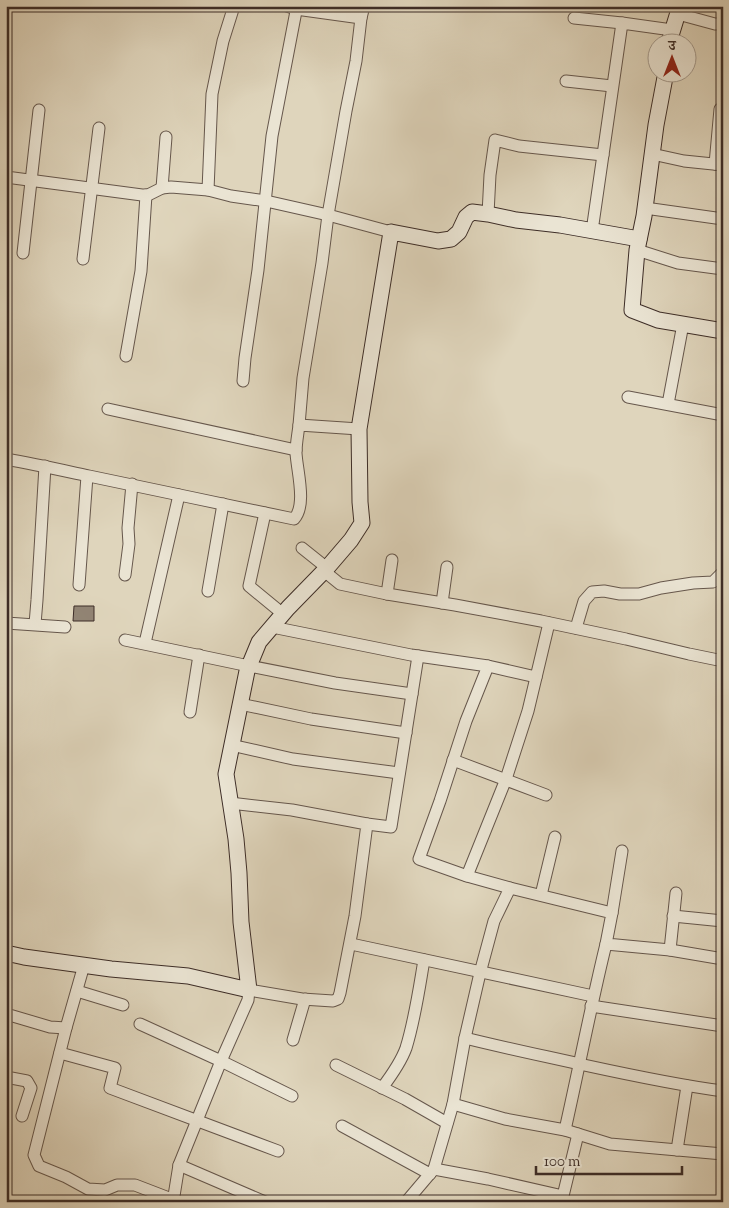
<svg xmlns="http://www.w3.org/2000/svg" width="729" height="1208" font-family="'Sorts Mill Goudy','Noto Serif Devanagari',serif">
  <rect width="100%" height="100%" fill="#dfd5bc"/>
  <filter id="stains"><feTurbulence type="fractalNoise" baseFrequency=".004" numOctaves="4"/><feColorMatrix values="0 0 0 0 .2 0 0 0 0 .09 0 0 0 0 .02 0 0 0 .5 -.17"/></filter>
  <radialGradient id="worn" r=".72"><stop offset=".6" stop-color="#630" stop-opacity="0"/><stop offset="1" stop-color="#630" stop-opacity=".3"/></radialGradient>
  <path fill="#918474" stroke="#3d2d27" d="M 74,606 L 94,606 L 94,621 L 73,621 Z"/>
  <g fill="none" stroke-linecap="round" stroke-linejoin="round">
    <defs>
      <g id="street">
        <path d="M 287,6 L 296,9 L 361,18"/>
        <path d="M 678,14 L 715,24 L 723,24"/>
        <path d="M 574,18 L 622,23"/>
        <path d="M 566,81 L 612,86"/>
        <path d="M 652,154 L 684,161 L 723,165"/>
        <path d="M 715,164 L 720,109"/>
        <path d="M 6,177 L 142,195 L 148,195 L 162,188 L 171,187 L 208,190 L 231,196 L 266,201 L 328,215 L 391,232"/>
        <path d="M 162,188 L 166,137"/>
        <path d="M 208,190 L 212,94 L 223,41 L 234,6"/>
        <path d="M 645,208 L 723,219"/>
        <path d="M 488,214 L 490,175 L 495,140 L 519,146 L 603,155"/>
        <path d="M 592,231 L 622,23 L 672,30"/>
        <path d="M 637,250 L 678,263 L 723,269"/>
        <path d="M 23,253 L 39,110"/>
        <path d="M 83,259 L 99,128"/>
        <path d="M 126,356 L 141,271 L 146,195"/>
        <path d="M 243,381 L 245,358 L 258,270 L 272,136 L 297,6"/>
        <path d="M 628,397 L 723,415"/>
        <path d="M 668,404 L 683,324"/>
        <path d="M 108,409 L 296,450"/>
        <path d="M 299,425 L 303,378 L 322,263 L 328,215 L 346,111 L 356,61 L 361,18 L 364,6"/>
        <path d="M 6,459 C 34,464 61,470 89,476 C 157,490 226,505 294,519 C 307,505 297,471 296,453 C 296,443 298,434 299,425 L 359,429"/>
        <path d="M 265,513 L 249,586 L 283,614"/>
        <path d="M 302,548 L 327,568"/>
        <path d="M 324,571 L 340,584 L 387,594 L 455,605 L 541,621 L 626,639 L 689,654 L 723,661"/>
        <path d="M 125,575 L 129,544 L 128,528 L 132,484"/>
        <path d="M 79,585 L 87,476"/>
        <path d="M 208,591 L 223,504"/>
        <path d="M 387,594 L 392,560"/>
        <path d="M 442,603 L 447,567"/>
        <path d="M 6,623 L 65,627"/>
        <path d="M 35,624 L 37,600 L 45,466"/>
        <path d="M 272,627 L 411,655 L 488,666 L 536,677"/>
        <path d="M 576,628 L 584,601 L 592,592 L 604,591 L 620,594 L 639,594 L 661,588 L 693,583 L 713,582 L 723,572"/>
        <path d="M 125,640 L 249,666 L 335,683 L 412,694"/>
        <path d="M 145,643 L 179,495"/>
        <path d="M 488,666 L 466,721 L 440,801 L 419,859 L 467,876 L 510,888"/>
        <path d="M 240,704 L 311,719 L 406,733"/>
        <path d="M 190,712 L 199,655"/>
        <path d="M 231,745 L 293,759 L 399,773"/>
        <path d="M 453,760 L 546,795"/>
        <path d="M 367,824 L 391,827 L 418,656"/>
        <path d="M 467,876 L 506,779 L 528,711 L 549,623"/>
        <path d="M 541,895 L 555,837"/>
        <path d="M 612,913 L 622,851"/>
        <path d="M 673,916 L 723,921"/>
        <path d="M 351,944 L 593,996"/>
        <path d="M 670,950 L 676,893"/>
        <path d="M 84,965 L 66,1028 L 34,1155 L 39,1166 L 66,1177 L 88,1189 L 105,1190 L 117,1185 L 135,1185 L 174,1200"/>
        <path d="M 77,991 L 123,1005"/>
        <path d="M 591,1006 L 723,1026"/>
        <path d="M 6,1014 L 50,1027 L 66,1028"/>
        <path d="M 140,1024 L 221,1061 L 292,1096"/>
        <path d="M 465,1038 C 505,1048 544,1056 584,1065 C 630,1075 676,1085 723,1091"/>
        <path d="M 293,1040 L 305,999"/>
        <path d="M 60,1053 L 115,1068 L 110,1088 L 278,1151"/>
        <path d="M 336,1065 L 405,1099 L 447,1123"/>
        <path d="M 6,1077 L 27,1081 L 31,1088 L 22,1116"/>
        <path d="M 382,1088 C 391,1076 401,1062 406,1048 C 415,1019 419,989 424,960"/>
        <path d="M 453,1104 L 505,1119 L 565,1130 L 610,1144 L 723,1154"/>
        <path d="M 342,1126 L 430,1174"/>
        <path d="M 565,1130 C 579,1068 591,1005 606,944"/>
        <path d="M 677,1150 L 687,1086"/>
        <path d="M 179,1165 L 265,1202"/>
        <path d="M 434,1169 L 488,1179 L 563,1196 L 578,1134"/>
        <path d="M 173,1202 L 179,1165 L 221,1061 L 248,1000 L 249,990 L 302,999 L 333,1001 L 338,999 L 340,993 L 355,916 L 367,824 L 292,810 L 230,803"/>
        <path d="M 406,1202 L 434,1169 L 453,1104 L 465,1038 L 480,973 L 494,921 L 510,888 L 612,913 L 606,944 L 670,950 L 723,959"/>
      </g>
      <g id="secondary">
        <path d="M 669,42 L 680,6"/>
        <path d="M 666,72 L 656,125 L 644,216 L 637,250 L 632,310 L 658,320 L 723,331"/>
        <path d="M 6,953 L 24,957 L 111,969 L 188,976 L 249,990 L 241,922 L 239,873 L 236,839 L 226,774 L 247,671 L 259,642 L 288,608 L 327,568 L 351,540 L 362,523 L 360,502 L 359,429 L 391,232 L 438,241 L 451,239 L 459,232 L 466,217 L 472,212 L 488,214 L 516,220 L 560,225 L 639,239"/>
      </g>
    </defs>
    <use href="#street" stroke="#66574c" stroke-width="13"/>
    <use href="#secondary" stroke="#3d2d27" stroke-width="17"/>
    <use href="#street" stroke="#eae4d3" stroke-width="11"/>
    <use href="#secondary" stroke="#eae4d3" stroke-width="15"/>
  </g>
  <rect width="729" height="1208" fill="none" stroke="#dfd5bc" stroke-width="25"/>
  <rect x="8" y="8" width="714" height="1193" fill="none" stroke="#3d2d27" stroke-width="2.5"/>
  <rect x="12" y="12" width="704" height="1183" fill="none" stroke="#3d2d27"/>
  <g transform="translate(672 58)"><circle r="24" fill="#eae4d3" stroke="#a59b8e"/>
  <path d="M0-4L9 19L0 12L-9 19Z" fill="#8f2418"/>
  <text y="-8" font-size="14" font-weight="bold" text-anchor="middle" fill="#3d2d27">उ</text>
  </g>
  <path d="M536 1166v8h146v-8" fill="none" stroke="#3d2d27" stroke-width="2.5"/>
  <text x="544" y="1166" font-size="15" fill="#3d2d27" stroke="#eae4d3" stroke-width="4" paint-order="stroke">100 m</text>
  <rect width="100%" height="100%" filter="url(#stains)"/>
  <rect width="100%" height="100%" fill="url(#worn)"/>
</svg>
